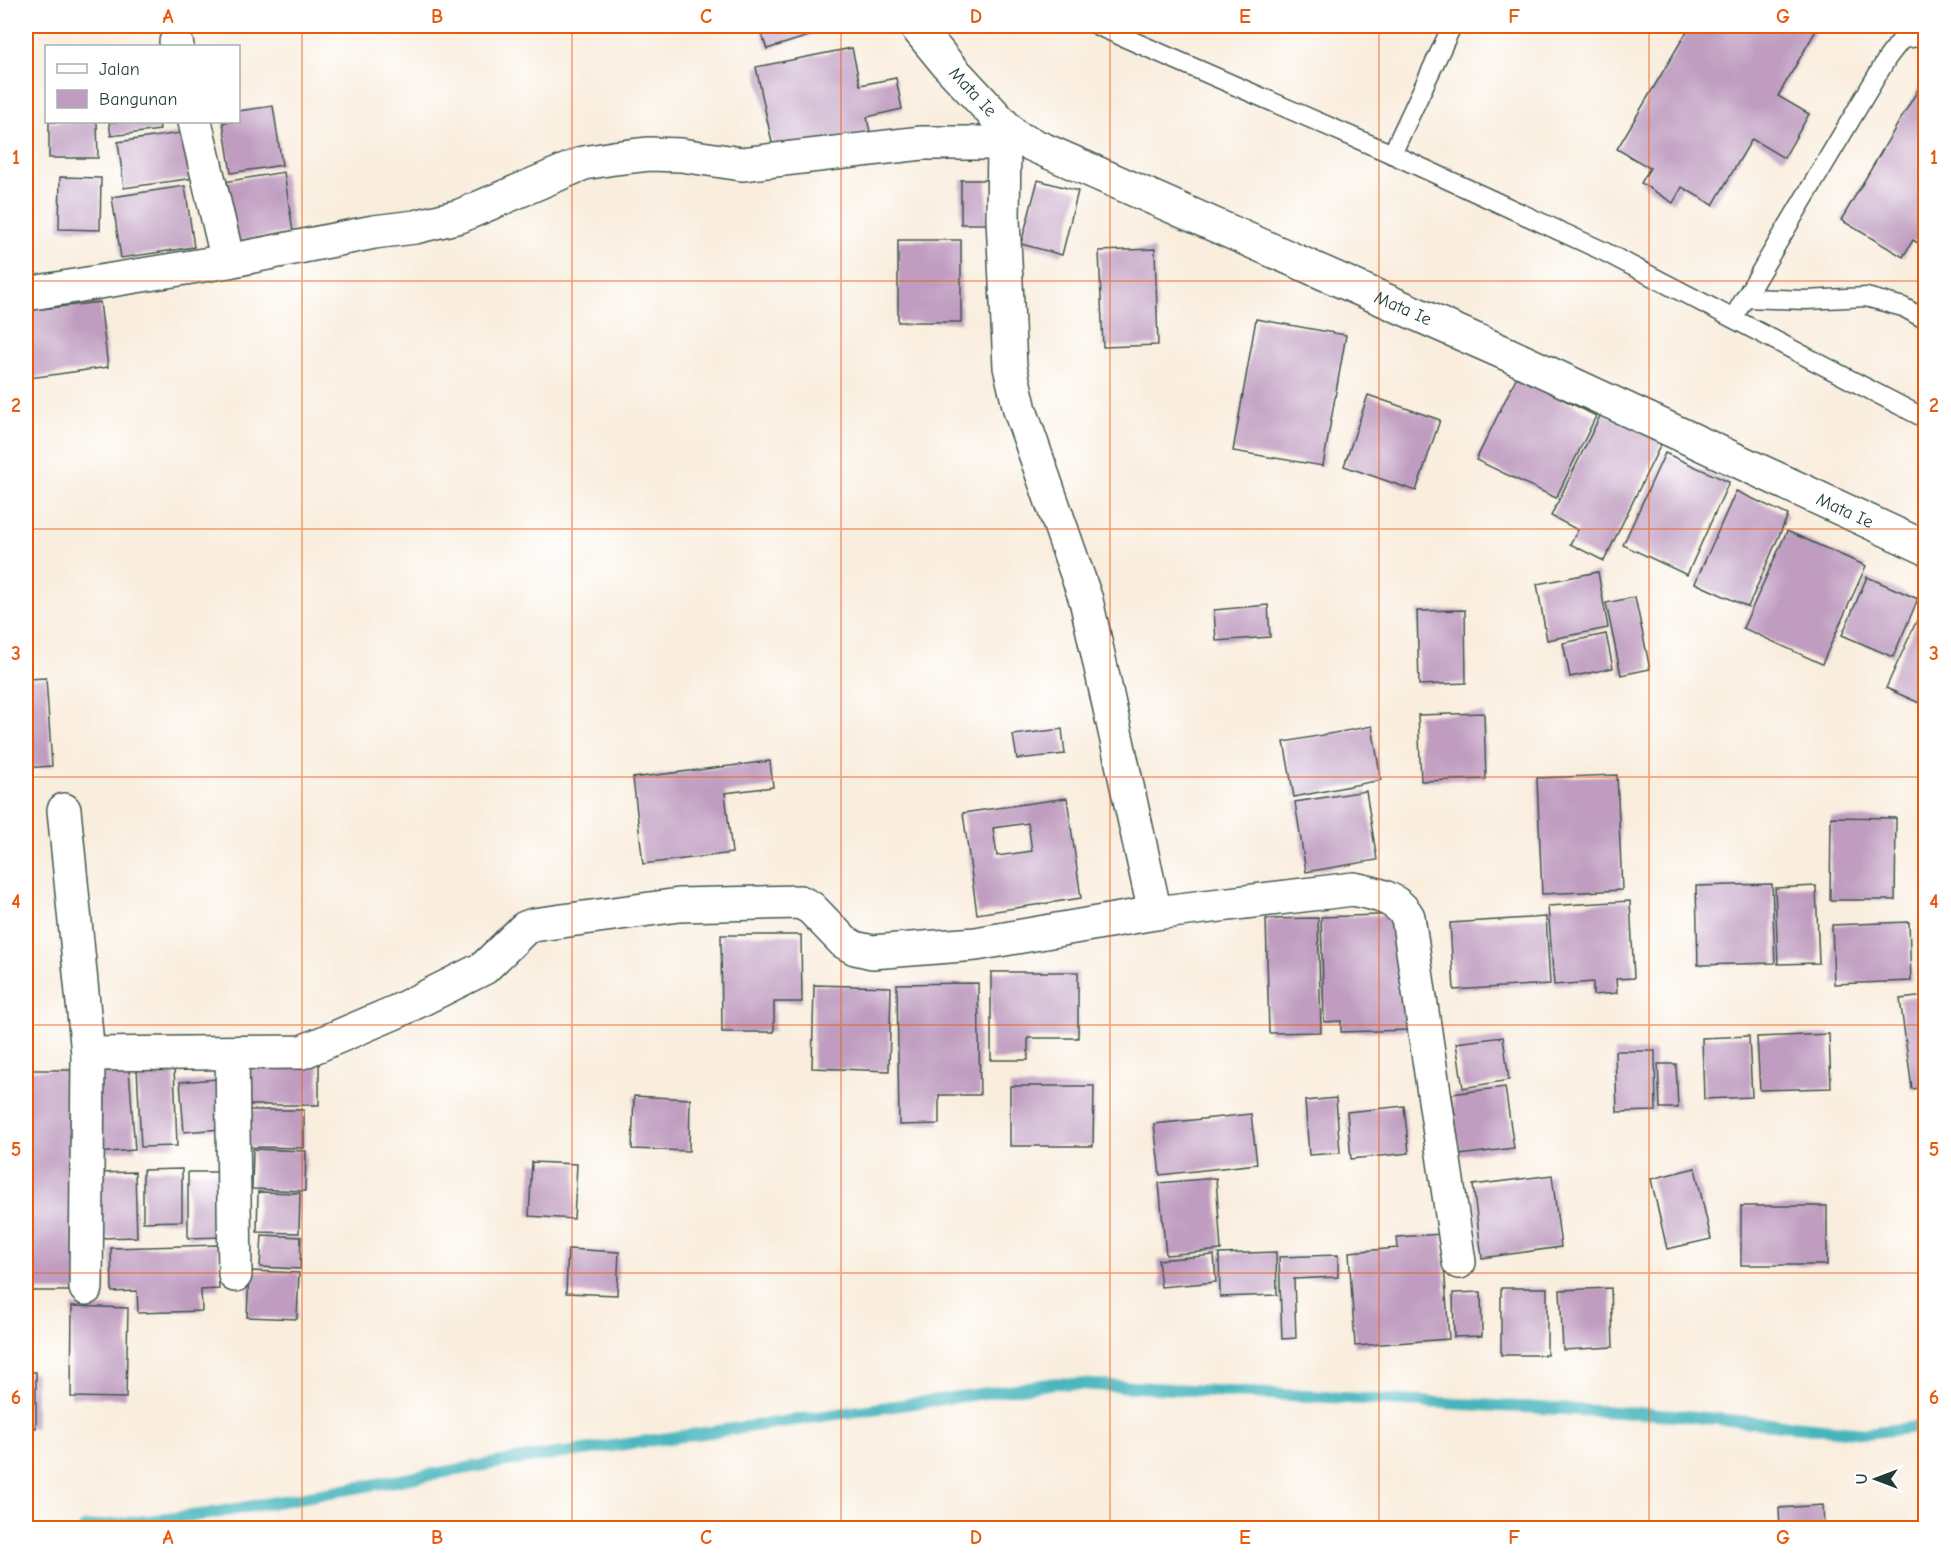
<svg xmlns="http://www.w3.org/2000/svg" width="1951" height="1554" font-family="'Comic Neue',sans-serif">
  <rect width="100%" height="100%" fill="#fff"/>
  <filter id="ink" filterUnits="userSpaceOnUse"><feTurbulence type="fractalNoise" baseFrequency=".0167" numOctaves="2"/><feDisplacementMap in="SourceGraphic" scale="12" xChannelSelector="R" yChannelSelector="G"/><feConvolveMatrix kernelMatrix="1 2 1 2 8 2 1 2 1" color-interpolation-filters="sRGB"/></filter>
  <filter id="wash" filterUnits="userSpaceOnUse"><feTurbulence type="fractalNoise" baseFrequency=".008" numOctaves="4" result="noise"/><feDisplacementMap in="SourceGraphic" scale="24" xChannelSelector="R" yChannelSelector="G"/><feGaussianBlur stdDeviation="1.35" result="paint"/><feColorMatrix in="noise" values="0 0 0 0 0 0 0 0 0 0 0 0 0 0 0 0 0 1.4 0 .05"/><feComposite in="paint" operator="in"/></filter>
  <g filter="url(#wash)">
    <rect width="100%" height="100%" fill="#f9eddd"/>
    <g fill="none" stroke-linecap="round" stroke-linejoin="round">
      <path stroke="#44b4bc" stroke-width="12" d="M 84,1528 L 208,1514 L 507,1461 L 1056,1383 L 1675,1415 L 1866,1433 L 1926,1426"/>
    </g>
    <g id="blocks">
      <g fill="#bf9cc0" fill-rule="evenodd">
        <path d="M 759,26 L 826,26 L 828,30 L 767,49 Z"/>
        <path d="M 1690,26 L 1818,27 L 1778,96 L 1809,114 L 1784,158 L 1752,139 L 1713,205 L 1682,187 L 1673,203 L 1641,183 L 1650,168 L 1617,149 Z"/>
        <path d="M 852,48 L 860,85 L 896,78 L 902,109 L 867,117 L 870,133 L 774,152 L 756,67 Z"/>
        <path d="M 1926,76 L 1926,248 L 1913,240 L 1903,257 L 1841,220 Z"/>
        <path d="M 273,106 L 282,165 L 231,173 L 223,122 L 238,122 L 238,111 Z"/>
        <path d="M 49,122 L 97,122 L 98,158 L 49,158 Z"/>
        <path d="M 109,122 L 159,122 L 160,130 L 111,136 Z"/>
        <path d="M 187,132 L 194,178 L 124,188 L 118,142 Z"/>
        <path d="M 284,172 L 293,232 L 232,242 L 223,182 Z"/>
        <path d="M 60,177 L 101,178 L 100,230 L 59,229 Z"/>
        <rect x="961" y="180" width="26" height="44"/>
        <path d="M 1038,180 L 1078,191 L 1062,255 L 1021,244 Z"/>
        <path d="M 185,186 L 194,247 L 121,258 L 112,197 Z"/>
        <rect x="898" y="240" width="63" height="82"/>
        <path d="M 1155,249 L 1158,345 L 1103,347 L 1099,251 Z"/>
        <path d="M 100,302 L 108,367 L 30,378 L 26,344 L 26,311 Z"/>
        <path d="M 1256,319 L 1346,335 L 1323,466 L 1233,451 Z"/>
        <path d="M 1517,376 L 1596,416 L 1556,498 L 1476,460 Z"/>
        <path d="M 1368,395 L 1440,420 L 1416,491 L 1344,466 Z"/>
        <path d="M 1602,412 L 1662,442 L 1604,561 L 1570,544 L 1578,530 L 1551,516 Z"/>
        <path d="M 1665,453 L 1729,482 L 1687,575 L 1623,545 Z"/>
        <path d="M 1736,491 L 1788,515 L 1748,607 L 1695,583 Z"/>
        <path d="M 1787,531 L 1866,566 L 1822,664 L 1743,628 Z"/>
        <path d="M 1598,572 L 1608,628 L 1547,640 L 1537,584 Z"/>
        <path d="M 1867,577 L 1918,599 L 1893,657 L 1842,635 Z"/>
        <path d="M 1635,597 L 1650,669 L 1621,675 L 1606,603 Z"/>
        <path d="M 1926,600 L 1926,706 L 1886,688 Z"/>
        <path d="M 1268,605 L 1270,637 L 1216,641 L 1214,610 Z"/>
        <path d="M 1465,610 L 1466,683 L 1419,685 L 1417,611 Z"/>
        <path d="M 1606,634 L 1613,668 L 1570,677 L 1563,643 Z"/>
        <path d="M 46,678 L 52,766 L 26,768 L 26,679 Z"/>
        <path d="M 1484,713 L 1486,779 L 1421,781 L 1418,715 Z"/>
        <path d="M 1372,726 L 1381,780 L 1294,797 L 1284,742 Z"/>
        <path d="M 1062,729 L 1065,754 L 1017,759 L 1013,735 Z"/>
        <path d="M 770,761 L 773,787 L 725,793 L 732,853 L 643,864 L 633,778 Z"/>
        <path d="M 1617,775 L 1622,890 L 1542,894 L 1537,778 Z"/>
        <path d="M 1366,791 L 1377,860 L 1306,872 L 1295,802 Z"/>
        <path d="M 1067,798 L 1081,898 L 977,914 L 963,813 ZM 1028,823 L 1032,851 L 997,856 L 993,828 Z"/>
        <path d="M 1831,817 L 1896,818 L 1895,900 L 1830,900 Z"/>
        <path d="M 1772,884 L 1775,963 L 1698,965 L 1696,886 Z"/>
        <path d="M 1816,886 L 1819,963 L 1778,964 L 1775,888 Z"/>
        <path d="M 1630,901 L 1634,978 L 1616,979 L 1617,993 L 1593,995 L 1593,982 L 1554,985 L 1548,906 Z"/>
        <path d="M 1405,914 L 1409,1030 L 1341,1032 L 1341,1021 L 1324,1022 L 1321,917 Z"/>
        <path d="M 1546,917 L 1550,984 L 1454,990 L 1450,923 Z"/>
        <path d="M 1318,918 L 1321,1032 L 1269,1033 L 1266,919 Z"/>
        <path d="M 1909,922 L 1911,981 L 1834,984 L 1832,925 Z"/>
        <path d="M 721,935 L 801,935 L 802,1002 L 774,1002 L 774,1032 L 722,1032 Z"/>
        <path d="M 991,972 L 1078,972 L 1078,1038 L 1028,1038 L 1028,1060 L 991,1060 Z"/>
        <path d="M 978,983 L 980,1095 L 939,1095 L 939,1124 L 899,1125 L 897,984 Z"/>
        <path d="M 814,985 L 891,987 L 889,1071 L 812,1068 Z"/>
        <path d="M 1926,996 L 1926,1087 L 1912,1089 L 1900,999 Z"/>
        <path d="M 26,1020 L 29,1064 L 26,1064 Z"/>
        <path d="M 1829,1034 L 1831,1088 L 1760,1090 L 1757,1037 Z"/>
        <path d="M 1749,1036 L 1752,1097 L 1704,1099 L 1702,1038 Z"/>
        <path d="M 1503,1037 L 1509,1080 L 1463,1088 L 1456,1043 Z"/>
        <path d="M 1615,1051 L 1655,1051 L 1656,1111 L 1617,1112 Z"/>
        <path d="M 247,1060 L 319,1060 L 319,1105 L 246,1105 Z"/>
        <path d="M 1658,1064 L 1676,1064 L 1678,1108 L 1660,1108 Z"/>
        <path d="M 174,1066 L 177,1146 L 141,1147 L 137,1067 Z"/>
        <path d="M 129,1069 L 135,1150 L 96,1153 L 91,1072 Z"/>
        <path d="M 26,1070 L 75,1070 L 77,1291 L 26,1291 Z"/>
        <path d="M 217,1079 L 221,1129 L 184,1132 L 180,1082 Z"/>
        <path d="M 1010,1086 L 1094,1086 L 1093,1146 L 1010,1146 Z"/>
        <path d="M 1505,1087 L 1514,1148 L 1460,1155 L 1452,1094 Z"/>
        <path d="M 634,1096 L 690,1099 L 689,1151 L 632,1149 Z"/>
        <path d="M 1336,1098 L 1340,1153 L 1309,1155 L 1305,1101 Z"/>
        <path d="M 1404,1106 L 1409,1153 L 1351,1159 L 1347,1112 Z"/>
        <path d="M 249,1110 L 304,1110 L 304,1148 L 249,1147 Z"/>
        <path d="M 1251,1114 L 1257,1164 L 1160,1175 L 1154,1124 Z"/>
        <path d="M 253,1149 L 306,1151 L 305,1191 L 252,1189 Z"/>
        <path d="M 532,1162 L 577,1164 L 574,1219 L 529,1216 Z"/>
        <path d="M 1695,1168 L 1711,1239 L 1667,1249 L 1651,1179 Z"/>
        <path d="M 182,1169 L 182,1221 L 143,1222 L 143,1170 Z"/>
        <path d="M 135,1172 L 137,1237 L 100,1238 L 98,1173 Z"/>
        <path d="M 188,1172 L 223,1172 L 223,1237 L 188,1238 Z"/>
        <path d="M 1552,1175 L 1561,1247 L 1482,1258 L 1473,1185 Z"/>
        <path d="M 1216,1178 L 1221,1250 L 1166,1255 L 1159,1183 Z"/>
        <path d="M 258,1192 L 300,1193 L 299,1233 L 257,1232 Z"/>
        <rect x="1741" y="1206" width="86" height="59"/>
        <path d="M 1442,1234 L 1449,1339 L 1355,1346 L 1349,1252 L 1398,1248 L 1397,1237 Z"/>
        <path d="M 262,1235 L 301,1237 L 300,1269 L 260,1267 Z"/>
        <path d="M 218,1245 L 219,1289 L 201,1290 L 202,1311 L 138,1313 L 137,1291 L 112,1292 L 111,1248 Z"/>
        <path d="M 568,1249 L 619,1252 L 617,1295 L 566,1293 Z"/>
        <path d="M 1276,1252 L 1277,1295 L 1220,1297 L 1219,1254 Z"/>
        <path d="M 1214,1255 L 1216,1282 L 1161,1287 L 1158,1260 Z"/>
        <path d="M 1338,1255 L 1338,1277 L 1294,1279 L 1296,1338 L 1282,1339 L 1279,1257 Z"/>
        <path d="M 249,1271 L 299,1273 L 297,1319 L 247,1317 Z"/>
        <rect x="1501" y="1288" width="46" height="67"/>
        <path d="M 1611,1288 L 1613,1347 L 1563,1350 L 1560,1290 Z"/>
        <path d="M 1481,1292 L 1482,1336 L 1454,1337 L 1453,1293 Z"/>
        <path d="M 72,1306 L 128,1308 L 126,1398 L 71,1397 Z"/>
        <path d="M 26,1372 L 36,1372 L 36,1428 L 26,1427 Z"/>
        <path d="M 1823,1505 L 1824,1528 L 1780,1528 L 1779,1508 Z"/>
      </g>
    </g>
  </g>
  <g filter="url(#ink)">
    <use href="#blocks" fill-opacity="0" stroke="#40574d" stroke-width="1.5"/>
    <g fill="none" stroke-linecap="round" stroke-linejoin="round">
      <defs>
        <g id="service">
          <path d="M 1098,26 L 1392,154 L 1603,251 L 1926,419"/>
          <path d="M 1392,154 L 1452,26"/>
          <path d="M 1745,298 L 1806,300 L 1866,297 L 1903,307 L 1926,320"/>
          <path d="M 1733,318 L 1888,57 L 1902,39 L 1920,37 L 1926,40"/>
        </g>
        <g id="minor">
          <path d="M 176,42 L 177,46"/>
          <path d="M 195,122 L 228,261"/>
          <path d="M 1015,137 L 1004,143 L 1003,219 L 1010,367 L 1020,410 L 1086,600 L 1155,913"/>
          <path d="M 26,294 L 228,261 L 374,232 L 415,227 L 460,216 L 584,163 L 614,158 L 649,154 L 681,155 L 742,164 L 922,143 L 1004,143"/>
          <path d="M 64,810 L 88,1054 L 302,1052 L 398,1011 L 484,968 L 525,928 L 533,925 L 679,905 L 800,902 L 811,908 L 844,942 L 855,948 L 872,952 L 976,944 L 1155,913 L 1353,889 C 1373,893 1397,897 1408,917 L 1459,1262"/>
          <path d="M 232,1053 L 235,1275"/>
          <path d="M 86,1288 L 88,1054"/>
        </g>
        <g id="tertiary">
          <path id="s1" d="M 916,26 L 948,65 L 1015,137 L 1505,353 L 1926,548"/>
        </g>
      </defs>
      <use href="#service" stroke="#40574d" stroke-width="21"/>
      <use href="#minor" stroke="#40574d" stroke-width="36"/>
      <use href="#tertiary" stroke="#40574d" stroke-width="36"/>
      <use href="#service" stroke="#fff" stroke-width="18"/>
      <use href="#minor" stroke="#fff" stroke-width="33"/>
      <use href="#tertiary" stroke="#fff" stroke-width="33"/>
    </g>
  </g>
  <path fill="none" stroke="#e8590c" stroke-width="1.5" stroke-opacity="0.55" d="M 302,26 L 302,1528M 572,26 L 572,1528M 841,26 L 841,1528M 1110,26 L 1110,1528M 1379,26 L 1379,1528M 1649,26 L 1649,1528M 26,281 L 1926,281M 26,529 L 1926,529M 26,777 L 1926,777M 26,1025 L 1926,1025M 26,1273 L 1926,1273"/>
  <g text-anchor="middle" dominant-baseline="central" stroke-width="4.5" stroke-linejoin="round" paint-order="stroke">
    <g font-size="18" fill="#1f3d34" stroke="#fff">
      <text stroke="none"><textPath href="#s1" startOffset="87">Mata Ie</textPath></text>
      <text stroke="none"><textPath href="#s1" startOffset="573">Mata Ie</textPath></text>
      <text stroke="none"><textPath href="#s1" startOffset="1059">Mata Ie</textPath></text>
    </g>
  </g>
  <rect width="1951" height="1554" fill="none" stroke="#fff" stroke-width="66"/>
  <rect x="45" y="45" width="195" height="78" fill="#ffffff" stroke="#a5b1ae" stroke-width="1.5"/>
  <rect x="57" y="64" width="30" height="9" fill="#ffffff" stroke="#a5b1ae" stroke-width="1.5"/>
  <text x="99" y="75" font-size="18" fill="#1f3d34">Jalan</text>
  <rect x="57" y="90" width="30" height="18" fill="#bf9cc0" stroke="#a5b1ae" stroke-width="1.5"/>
  <text x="99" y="105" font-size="18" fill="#1f3d34">Bangunan</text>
  <g transform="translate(1876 1479) rotate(270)" stroke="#ffffff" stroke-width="4.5" paint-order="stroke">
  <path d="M0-4.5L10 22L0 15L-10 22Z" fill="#1f3d34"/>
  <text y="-9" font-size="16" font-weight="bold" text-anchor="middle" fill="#1f3d34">U</text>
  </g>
  <rect x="33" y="33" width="1885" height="1488" fill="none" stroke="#e8590c" stroke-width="2"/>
  <g font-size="20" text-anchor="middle" font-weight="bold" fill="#e8590c">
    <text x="168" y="23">A</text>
    <text x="437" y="23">B</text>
    <text x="706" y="23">C</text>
    <text x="976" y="23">D</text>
    <text x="1245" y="23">E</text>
    <text x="1514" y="23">F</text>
    <text x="1783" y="23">G</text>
    <text x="16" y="164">1</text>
    <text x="1934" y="164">1</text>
    <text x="16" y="412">2</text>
    <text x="1934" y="412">2</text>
    <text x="16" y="660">3</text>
    <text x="1934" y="660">3</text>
    <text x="16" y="908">4</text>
    <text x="1934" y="908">4</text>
    <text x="16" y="1156">5</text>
    <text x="1934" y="1156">5</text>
    <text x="16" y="1404">6</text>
    <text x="1934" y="1404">6</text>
    <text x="168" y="1544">A</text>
    <text x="437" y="1544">B</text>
    <text x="706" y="1544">C</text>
    <text x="976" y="1544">D</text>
    <text x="1245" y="1544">E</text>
    <text x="1514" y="1544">F</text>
    <text x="1783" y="1544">G</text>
  </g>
</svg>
